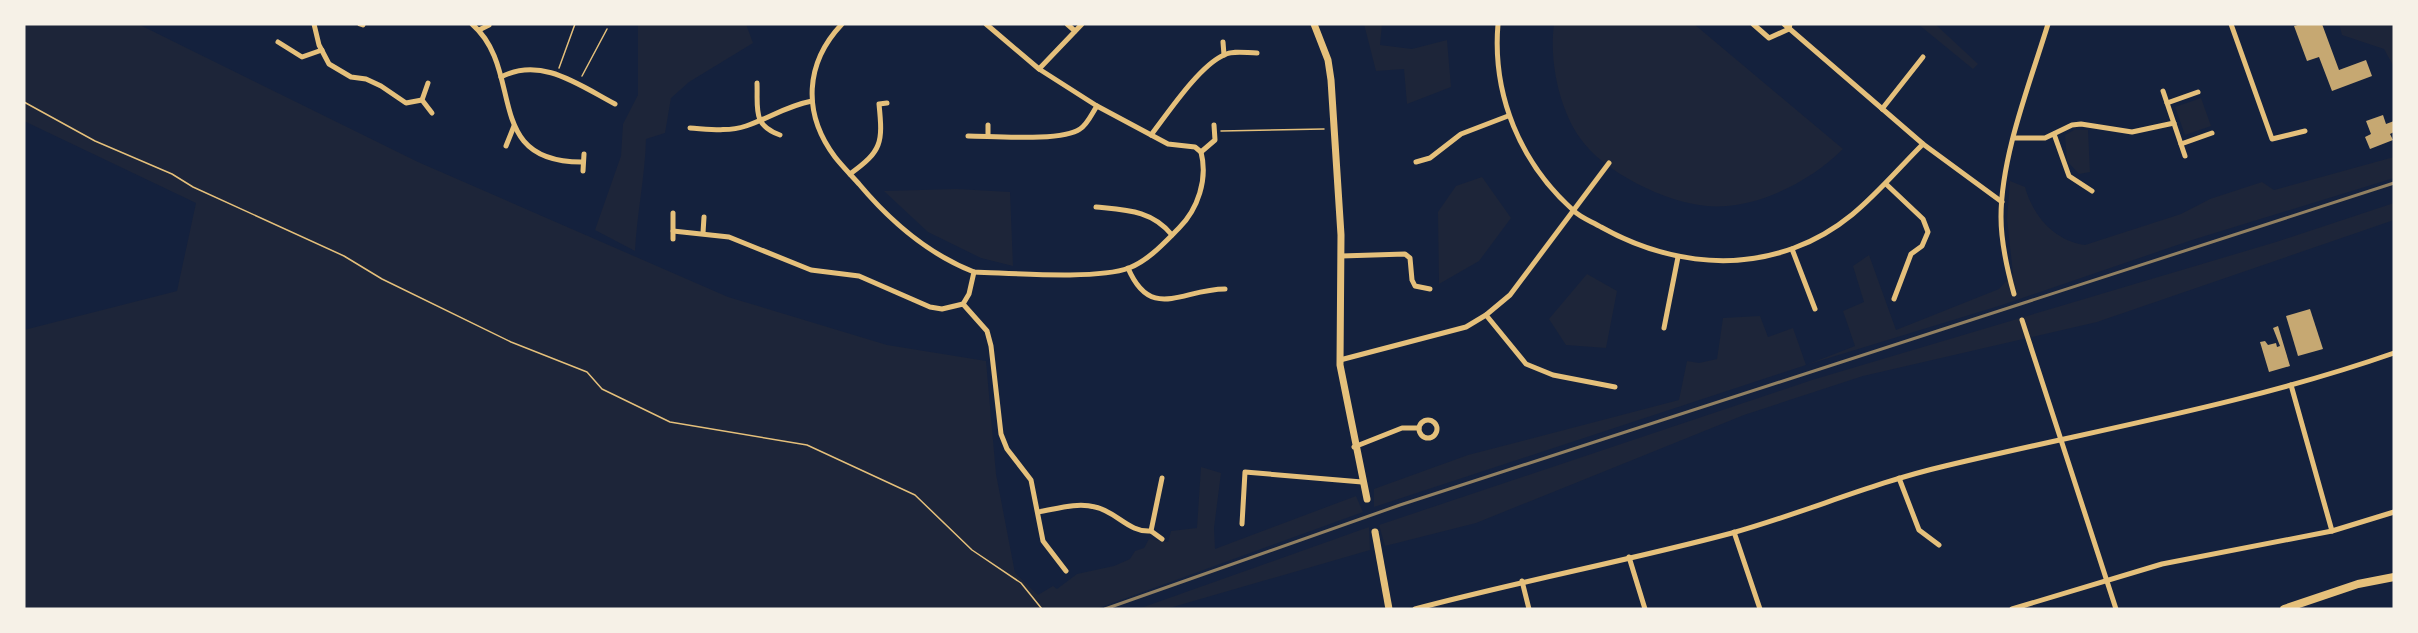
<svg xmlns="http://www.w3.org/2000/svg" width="2418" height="633" font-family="Montserrat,sans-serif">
  <rect width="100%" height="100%" fill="#14213d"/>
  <g fill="#1d2539">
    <path d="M 24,24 L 138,24 L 418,162 L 728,297 L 887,345 L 986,361 L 996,474 L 1015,573 L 1038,595 L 1053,586 L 1057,589 L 1077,574 L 1114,566 L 1130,559 L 1135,551 L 1144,548 L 1149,539 L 1168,542 L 1171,531 L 1197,528 L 1201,467 L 1221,473 L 1214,528 L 1215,549 L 1356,496 L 1363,512 L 1096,609 L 24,609 L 24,330 L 177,291 L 196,203 L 24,121 Z"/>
    <path d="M 638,24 L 746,24 L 753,43 L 689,82 L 671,98 L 665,133 L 646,139 C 645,177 637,213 635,251 L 595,230 L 621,156 L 623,124 L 638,95 Z"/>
    <path d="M 1364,24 L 1382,24 L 1380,45 L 1412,49 L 1447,40 L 1451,87 L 1407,104 L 1404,69 L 1376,71 Z"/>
    <path d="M 1554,24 L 1694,24 L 1843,149 C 1810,182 1755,210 1707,206 C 1667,203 1603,172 1580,138 C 1559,108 1549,61 1554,24 Z"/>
    <path d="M 1918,24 L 1935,24 L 1978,64 L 1973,69 Z"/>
    <path d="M 2339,24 L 2394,24 L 2394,67 L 2384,49 L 2342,35 Z"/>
    <path d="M 2201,98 L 2211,126 L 2185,135 L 2175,107 Z"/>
    <path d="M 2074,130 L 2088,130 L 2090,172 L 2079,174 L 2067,161 L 2065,135 Z"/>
    <path d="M 2394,157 L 2394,178 L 2192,240 L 2002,305 L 1806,365 L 1374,507 L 1374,489 L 1468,455 L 1679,400 L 1687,361 L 1699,363 L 1717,359 L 1723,318 L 1760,316 L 1768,337 L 1793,328 L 1806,365 L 1855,346 L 1843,311 L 1864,302 L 1853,266 L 1869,255 L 1896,330 L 1999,289 L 2013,274 L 2007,219 L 2010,181 L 2025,187 C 2033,216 2054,241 2085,245 L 2181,214 L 2210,199 L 2262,182 L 2274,190 Z"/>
    <path d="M 1482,177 L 1511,218 L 1479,261 L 1439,284 L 1438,212 L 1456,186 Z"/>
    <path d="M 957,189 L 1010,192 L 1013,266 L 981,258 L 928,232 L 884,191 Z"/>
    <path d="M 2394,203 L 2394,220 L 2097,322 L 1863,376 L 1744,415 L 1476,523 L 1385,546 L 1379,525 L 1812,380 L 2276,242 Z"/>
    <path d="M 1587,274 L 1617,291 L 1606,348 L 1566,345 L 1549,319 Z"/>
    <path d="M 1369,527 L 1370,550 L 1166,609 L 1138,609 Z"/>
  </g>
  <g fill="#c6a872">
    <path d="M 2301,24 L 2322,24 L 2339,70 L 2366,60 L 2372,76 L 2332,91 L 2319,57 L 2307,61 L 2294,26 Z"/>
    <path d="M 2383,115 L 2386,124 L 2394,121 L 2394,132 L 2390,134 L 2393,140 L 2370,149 L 2365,137 L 2371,134 L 2366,121 Z"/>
    <path d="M 2310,309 L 2323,349 L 2298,356 L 2286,316 Z"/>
    <path d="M 2278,326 L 2290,366 L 2269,372 L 2260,342 L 2265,341 L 2268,345 L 2276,343 L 2277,347 L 2280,346 L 2273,328 Z"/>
  </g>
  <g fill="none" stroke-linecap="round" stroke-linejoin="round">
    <g stroke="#e5c07b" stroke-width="1.5">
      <path d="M 559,68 L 575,24"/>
      <path d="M 582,76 L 607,29"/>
      <path d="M 24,102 L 95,141 L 172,174 L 193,187 L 344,256 L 382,279 L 511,342 L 587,372 L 602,389 L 670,422 L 807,445 L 915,495 L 972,550 L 1021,583 L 1042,609"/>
      <path d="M 1221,131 L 1324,129"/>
    </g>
    <g stroke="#e5c07b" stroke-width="5">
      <path d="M 314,24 L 319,45 L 329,64 L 351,77 L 366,79 L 381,86 L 406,103 L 422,100"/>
      <path d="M 360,24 L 363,25"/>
      <path d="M 472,24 C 526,71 481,163 583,162"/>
      <path d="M 842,24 C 805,63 802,113 835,157 C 842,166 851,175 859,184 C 890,221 928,254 974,272 C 1011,273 1097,280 1129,268 C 1149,260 1164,243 1179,228 C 1198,209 1208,179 1201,152"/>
      <path d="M 986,24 L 1039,69 L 1097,106 L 1168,144 L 1195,147 L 1201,152"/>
      <path d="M 1067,24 L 1075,31"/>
      <path d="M 1498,24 C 1492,95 1520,163 1574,211 C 1581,218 1593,222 1601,227 C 1660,260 1729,272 1794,248 C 1852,227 1881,186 1923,144"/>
      <path d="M 1753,24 L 1769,38 L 1789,29 L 1790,24"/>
      <path d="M 1784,24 L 1923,144 L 2002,202"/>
      <path d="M 2231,24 L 2272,139 L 2305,131"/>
      <path d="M 479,30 L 489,25"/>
      <path d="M 278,42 L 302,57 L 322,50"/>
      <path d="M 1223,42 L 1224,55"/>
      <path d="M 1039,69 L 1082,24"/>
      <path d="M 501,77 C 541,56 579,85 615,104"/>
      <path d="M 428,83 L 422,100 L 432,113"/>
      <path d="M 757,83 C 758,109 752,125 780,135"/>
      <path d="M 2163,91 L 2185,156"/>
      <path d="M 2167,103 L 2198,92"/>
      <path d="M 1882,109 L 1923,57"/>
      <path d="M 690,128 C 708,129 728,132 746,126 C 770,118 786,106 812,101"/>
      <path d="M 2054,134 L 2069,176 L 2092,191"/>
      <path d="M 1151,135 C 1168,113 1199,66 1224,55 C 1233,50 1246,53 1257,53"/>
      <path d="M 968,136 C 992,136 1062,142 1080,129 C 1088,124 1092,113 1097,106"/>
      <path d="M 988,136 L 988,125"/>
      <path d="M 2014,138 L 2045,138 L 2072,125 L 2081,124 L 2132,132 L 2174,123"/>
      <path d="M 2181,144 L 2212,133"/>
      <path d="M 506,146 L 514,126"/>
      <path d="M 1201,152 L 1215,140 L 1214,125"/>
      <path d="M 1416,162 L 1430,158 L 1461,134 L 1508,116"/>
      <path d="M 583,171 L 584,154"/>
      <path d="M 850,174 C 882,151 883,143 879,104 L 887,103"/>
      <path d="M 1886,184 L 1923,219 L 1928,232 L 1922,246 L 1911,254 L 1894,299"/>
      <path d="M 1096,207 C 1126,210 1152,210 1172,235"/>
      <path d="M 673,213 L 673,239"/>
      <path d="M 673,231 L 729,237 L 811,270 L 859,276 L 930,307 L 942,309 L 963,304 L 969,294 L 974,272"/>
      <path d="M 703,233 L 704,217"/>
      <path d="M 1792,249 L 1815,309"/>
      <path d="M 1341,256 L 1405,254 L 1410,258 L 1412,280 L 1415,286 L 1430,289"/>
      <path d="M 1128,268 C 1151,322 1182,289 1225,289"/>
      <path d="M 2014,294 C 2007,269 2001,243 2001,217 C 2001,156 2030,83 2048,24"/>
      <path d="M 963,304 L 987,331 L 991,346 L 1001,434 L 1007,449 L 1031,480 L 1043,541 L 1066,571"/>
      <path d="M 1486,315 L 1526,364 L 1553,375 L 1615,387"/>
      <path d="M 2022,320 L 2116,609"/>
      <path d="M 1664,328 L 1678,257"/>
      <path d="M 1340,360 L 1466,327 L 1486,315 L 1510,295 L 1609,163"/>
      <path d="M 2291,385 L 2332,531"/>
      <circle cx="1428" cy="429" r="9"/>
      <path d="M 1354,447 L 1402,428 L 1419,428"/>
      <path d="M 1899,478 L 1919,530 L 1939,545"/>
      <path d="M 1038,512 C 1056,509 1077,502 1095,507 C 1116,511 1129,533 1151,531 L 1162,539"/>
      <path d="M 1242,524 L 1245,472 L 1362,482"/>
      <path d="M 1151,531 L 1162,478"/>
      <path d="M 1734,532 L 1760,609"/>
      <path d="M 1629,557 L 1645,609"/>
      <path d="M 1522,581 L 1529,609"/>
      <path d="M 1415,609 C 1520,581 1627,561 1732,533 C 1804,513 1872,483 1945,466 C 2095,430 2248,404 2394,353"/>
      <path d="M 2012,609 L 2162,564 L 2332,531 L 2394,512"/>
    </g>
    <g stroke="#e5c07b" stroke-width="7">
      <path d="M 1314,24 L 1328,60 L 1331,80 L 1341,235 L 1340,365 L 1367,499"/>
      <path d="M 1375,532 L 1389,609"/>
    </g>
    <path stroke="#e5c07b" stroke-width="8" d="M 2284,609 L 2358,584 L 2394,577"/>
    <path stroke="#918062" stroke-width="3" d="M 1105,609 L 1400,505 L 2394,183"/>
  </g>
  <rect width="2418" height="633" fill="none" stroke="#f6f1e7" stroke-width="51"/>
</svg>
